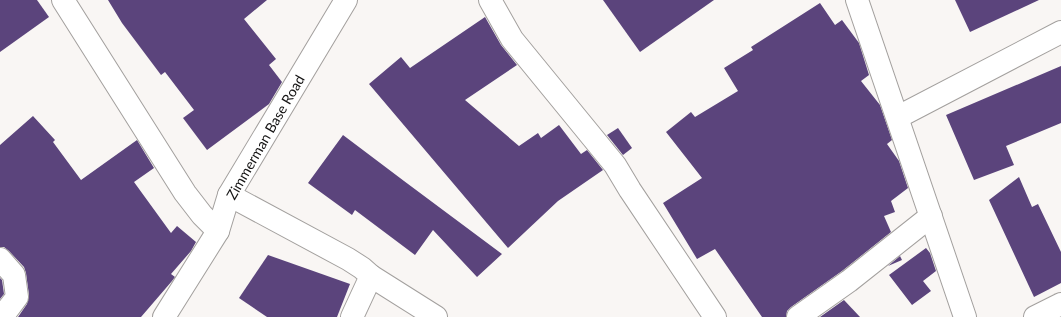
<svg xmlns="http://www.w3.org/2000/svg" width="1061" height="317" font-family="Lato,sans-serif">
  <rect width="100%" height="100%" fill="#f9f6f4"/>
  <g fill="#5b447c">
    <path d="M 0,0 L 37,0 L 49,17 L 0,52 Z"/>
    <path d="M 108,0 L 267,0 L 244,19 L 276,59 L 269,65 L 282,82 L 269,104 L 207,150 L 183,118 L 194,110 L 165,72 L 161,75 L 122,23 Z"/>
    <path d="M 603,0 L 714,0 L 640,52 Z"/>
    <path d="M 955,0 L 1039,0 L 970,32 Z"/>
    <path d="M 820,3 L 835,25 L 842,20 L 859,43 L 869,75 L 861,81 L 880,105 L 892,140 L 887,144 L 899,161 L 908,188 L 891,201 L 895,212 L 884,216 L 891,232 L 842,271 L 791,307 L 787,311 L 786,317 L 762,317 L 715,249 L 697,259 L 663,203 L 702,178 L 666,132 L 691,112 L 695,117 L 738,91 L 724,68 L 753,50 L 751,47 Z"/>
    <path d="M 485,17 L 501,45 L 517,65 L 465,100 L 519,146 L 538,133 L 541,138 L 559,125 L 581,154 L 587,150 L 603,170 L 558,201 L 508,248 L 369,84 L 401,57 L 410,68 Z"/>
    <path d="M 1061,66 L 1061,123 L 1006,146 L 1014,165 L 974,180 L 946,115 Z"/>
    <path d="M 33,116 L 55,140 L 53,142 L 81,180 L 137,140 L 154,168 L 134,182 L 171,233 L 177,226 L 196,242 L 191,251 L 171,274 L 175,277 L 172,281 L 141,317 L 18,317 L 27,304 L 29,295 L 26,273 L 24,267 L 9,251 L 4,247 L 0,247 L 0,145 Z"/>
    <path d="M 618,128 L 632,148 L 623,155 L 607,135 Z"/>
    <path d="M 343,135 L 404,181 L 502,254 L 477,277 L 433,230 L 415,255 L 355,210 L 352,215 L 308,183 Z"/>
    <path d="M 1019,177 L 1032,207 L 1038,204 L 1061,252 L 1061,283 L 1034,297 L 989,200 Z"/>
    <path d="M 926,248 L 930,253 L 936,271 L 923,281 L 931,291 L 912,305 L 889,275 Z"/>
    <path d="M 268,255 L 350,284 L 337,317 L 267,317 L 239,298 Z"/>
    <path d="M 900,256 L 902,260 L 888,266 Z"/>
    <path d="M 0,278 L 2,280 L 4,294 L 0,299 Z"/>
    <path d="M 844,300 L 860,317 L 820,317 Z"/>
  </g>
  <g fill="none" stroke-linecap="round" stroke-linejoin="round">
    <defs>
      <g id="minor">
        <path d="M 63,0 L 185,193 L 202,215 L 218,231"/>
        <path d="M 490,0 L 512,39 L 615,165 L 630,190 L 715,317"/>
        <path d="M 857,0 L 965,317"/>
        <path d="M 898,117 L 1061,32"/>
        <path d="M 229,195 L 348,259 L 362,268 L 371,276 L 352,317"/>
        <path d="M 0,259 L 14,275 L 17,297 L 2,317"/>
        <path d="M 371,276 L 436,317"/>
        <path d="M 164,317 L 218,231 L 229,195 L 346,0"/>
        <path d="M 798,317 L 849,281 L 931,216"/>
        <path d="M 1035,317 L 1061,304"/>
      </g>
    </defs>
    <use href="#minor" stroke="#a3a09e" stroke-width="24"/>
    <use href="#minor" stroke="#fff" stroke-width="22"/>
  </g>
  <g text-anchor="middle" dominant-baseline="central" stroke-width="4" stroke-linejoin="round" paint-order="stroke">
    <g font-size="14" fill="#141313" stroke="#fff">
      <text transform="translate(265 137) rotate(-60)">Zimmerman Base Road</text>
    </g>
  </g>
</svg>
